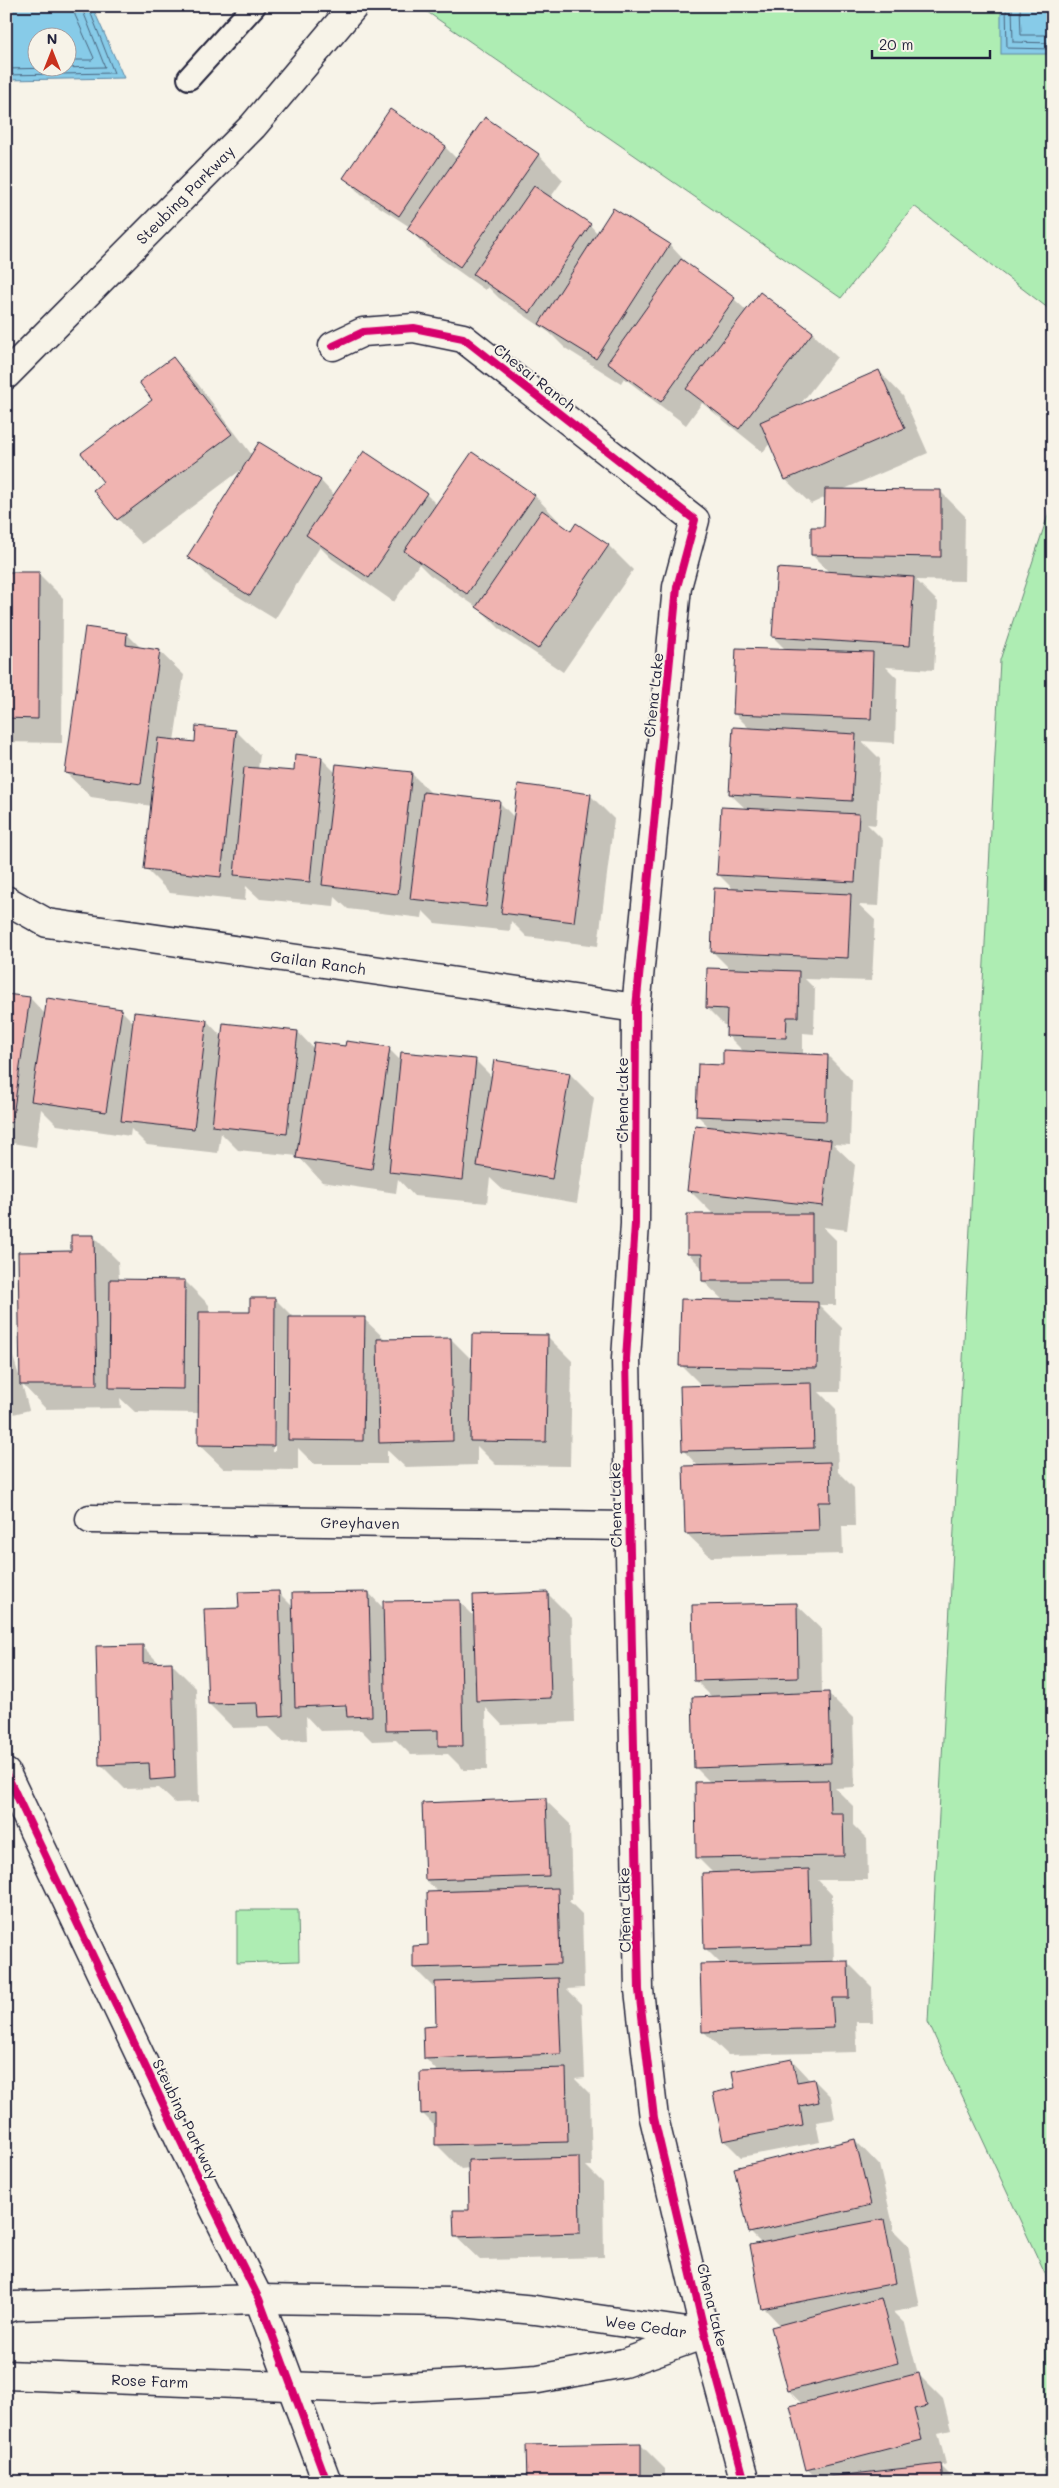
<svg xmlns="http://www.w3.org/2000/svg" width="1059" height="2488" font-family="Mali,sans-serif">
  <rect width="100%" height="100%" fill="#f7f3e8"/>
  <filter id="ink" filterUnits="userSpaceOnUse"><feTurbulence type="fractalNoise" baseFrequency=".02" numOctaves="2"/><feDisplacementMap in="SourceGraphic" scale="10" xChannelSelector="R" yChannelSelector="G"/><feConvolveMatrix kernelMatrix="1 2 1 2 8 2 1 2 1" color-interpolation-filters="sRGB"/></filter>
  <g filter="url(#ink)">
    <g fill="#aeedb3" stroke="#688877">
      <path d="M 425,6 L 1053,6 L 1053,312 L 914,206 L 841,298 L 423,9 Z"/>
      <path d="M 1053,500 L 1053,2482 L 1045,2482 L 1046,2276 L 928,2022 L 1000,660 Z"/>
      <path d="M 237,1910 L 298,1910 L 299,1961 L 237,1963 Z"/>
    </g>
    <g fill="#87cbe8" stroke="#5f87a3" fill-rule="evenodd">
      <path d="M 6,6 L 92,6 L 124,78 L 6,80 ZM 38,38 L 68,38 L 68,68 L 38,68 Z"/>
      <rect x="1001" y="6" width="52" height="48"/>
    </g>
    <g fill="#0003" fill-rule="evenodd">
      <path d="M 486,119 L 539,155 L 563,180 L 550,198 L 590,225 L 598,234 L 670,245 L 693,270 L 734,299 L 747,311 L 760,293 L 812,333 L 837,357 L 799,406 L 879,371 L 903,396 L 928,453 L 842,490 L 941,492 L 965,516 L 964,581 L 916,580 L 938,602 L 934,670 L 886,667 L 897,678 L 895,743 L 862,741 L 880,759 L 876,825 L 867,824 L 883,840 L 879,906 L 859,905 L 875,920 L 872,981 L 805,979 L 815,989 L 814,1034 L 803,1033 L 803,1055 L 828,1056 L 852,1080 L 850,1145 L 833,1144 L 855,1165 L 847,1230 L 823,1227 L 836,1240 L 836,1305 L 819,1305 L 842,1328 L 840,1392 L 819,1392 L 836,1409 L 838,1472 L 854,1488 L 855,1526 L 842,1526 L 843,1554 L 711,1557 L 686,1533 L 699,1467 L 683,1450 L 703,1387 L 681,1365 L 724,1301 L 703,1281 L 703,1269 L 688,1253 L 714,1215 L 689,1190 L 710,1128 L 697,1115 L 724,1066 L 744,1052 L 727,1035 L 728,1025 L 724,1025 L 707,1008 L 731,970 L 712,951 L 734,890 L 718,874 L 746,809 L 730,794 L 750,729 L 735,714 L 787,651 L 773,637 L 830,573 L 812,555 L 826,528 L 826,497 L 811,504 L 786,480 L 770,443 L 763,452 L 702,403 L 686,425 L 624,378 L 621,383 L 565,348 L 550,333 L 499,298 L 488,287 L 485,290 L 433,253 L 408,229 L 410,227 L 361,195 L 345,178 L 445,147 L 457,159 Z"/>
      <path d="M 173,358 L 197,383 L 252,455 L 259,444 L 321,481 L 335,496 L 426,494 L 437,505 L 472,454 L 535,496 L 559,521 L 558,523 L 572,532 L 577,525 L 609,546 L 633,570 L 563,672 L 502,631 L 481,610 L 430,575 L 419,564 L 394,602 L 332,559 L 320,547 L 275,619 L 213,581 L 189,556 L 245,467 L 142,544 L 118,519 L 105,483 L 154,400 Z"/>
      <path d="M 6,573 L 38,573 L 63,598 L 62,743 L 6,742 Z"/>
      <path d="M 127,634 L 141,648 L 159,651 L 184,675 L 174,741 L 196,744 L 236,731 L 260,755 L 258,769 L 295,773 L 321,758 L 336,773 L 411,773 L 432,794 L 499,802 L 515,818 L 590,795 L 614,819 L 598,946 L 527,937 L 511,921 L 510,931 L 435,923 L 423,911 L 422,918 L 348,909 L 335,897 L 334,906 L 260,899 L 246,886 L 245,901 L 170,893 L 146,869 L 152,806 L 91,797 L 66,773 Z"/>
      <path d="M 6,995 L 30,998 L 45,1014 L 121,1010 L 134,1023 L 207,1021 L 223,1038 L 298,1032 L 314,1049 L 389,1049 L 401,1061 L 475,1060 L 493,1078 L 570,1074 L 594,1098 L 577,1203 L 503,1190 L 490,1178 L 487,1203 L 414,1196 L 398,1179 L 396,1193 L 322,1182 L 298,1156 L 238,1150 L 221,1133 L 218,1153 L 147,1145 L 131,1129 L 130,1136 L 57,1125 L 41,1109 L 36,1147 L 6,1142 Z"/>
      <path d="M 94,1237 L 118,1261 L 119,1280 L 185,1281 L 209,1305 L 209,1313 L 252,1314 L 275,1299 L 294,1318 L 364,1319 L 386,1340 L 451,1339 L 473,1361 L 547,1336 L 572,1361 L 570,1466 L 496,1465 L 477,1446 L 477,1465 L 405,1467 L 387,1450 L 387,1464 L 314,1464 L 298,1448 L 298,1470 L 224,1469 L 199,1445 L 200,1413 L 135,1412 L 120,1398 L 121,1408 L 46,1409 L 22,1384 L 29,1410 L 6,1416 L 6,1335 L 21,1382 L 72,1252 ZM 274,1336 L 276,1336 L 275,1452 L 273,1452 Z"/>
      <path d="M 278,1592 L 294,1608 L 369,1593 L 384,1609 L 459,1601 L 475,1617 L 547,1593 L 572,1618 L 575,1722 L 502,1725 L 486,1708 L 487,1770 L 464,1770 L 448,1754 L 411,1755 L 396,1740 L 372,1741 L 361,1730 L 320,1731 L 306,1716 L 307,1740 L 283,1741 L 269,1727 L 233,1728 L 209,1704 L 240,1609 ZM 352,1704 L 352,1706 L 318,1707 L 318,1705 Z"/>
      <path d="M 796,1604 L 821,1628 L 822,1694 L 829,1694 L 853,1718 L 855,1787 L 835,1788 L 853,1806 L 853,1825 L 867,1839 L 868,1880 L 818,1880 L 832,1895 L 834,1963 L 847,1962 L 872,1987 L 873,2022 L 856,2022 L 857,2052 L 728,2055 L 703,2031 L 722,1965 L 706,1949 L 703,1874 L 714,1874 L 697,1857 L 711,1783 L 695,1767 L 713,1698 L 695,1680 Z"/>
      <path d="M 142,1646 L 160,1664 L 172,1664 L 196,1688 L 199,1802 L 175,1803 L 159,1788 L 125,1789 L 100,1764 Z"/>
      <path d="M 545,1800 L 570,1824 L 572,1900 L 568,1900 L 582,1914 L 584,1988 L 567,1989 L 582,2004 L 585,2078 L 575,2079 L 590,2094 L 592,2166 L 586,2166 L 603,2183 L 604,2257 L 480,2260 L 455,2236 L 471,2212 L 470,2168 L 461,2169 L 436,2144 L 436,2127 L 422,2113 L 439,2073 L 425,2058 L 438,2027 L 436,1990 L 414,1968 L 429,1946 L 439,1893 L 426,1880 L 423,1804 Z"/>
      <path d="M 792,2060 L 808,2077 L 809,2081 L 814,2080 L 831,2097 L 835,2119 L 816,2122 L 820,2142 L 741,2157 L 724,2140 L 737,2089 Z"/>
      <path d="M 855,2140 L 879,2165 L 894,2229 L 892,2229 L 908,2245 L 920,2307 L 893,2312 L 905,2324 L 918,2374 L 943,2399 L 951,2430 L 938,2433 L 946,2464 L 941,2466 L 957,2482 L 812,2482 L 818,2479 L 807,2469 L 802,2404 L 789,2391 L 773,2328 L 781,2326 L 764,2308 L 762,2244 L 750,2232 Z"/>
      <path d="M 640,2444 L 665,2469 L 665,2482 L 528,2482 Z"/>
    </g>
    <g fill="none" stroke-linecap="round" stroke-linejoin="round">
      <g stroke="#4a6680" stroke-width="1">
        <path d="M 1006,6 L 1007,48 L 1053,49"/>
        <path d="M 1012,6 L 1013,42 L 1053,43"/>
        <path d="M 1020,6 L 1021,35 L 1053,35"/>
        <path d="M 68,60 L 92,60 L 94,58 L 75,15 L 74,6"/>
        <path d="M 6,69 L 105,67 L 81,6"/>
        <path d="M 6,75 L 114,73 L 88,6"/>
      </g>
    </g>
    <g fill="#f0b4b1" stroke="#22223b">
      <path d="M 390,109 L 446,146 L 399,216 L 343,178 Z"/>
      <path d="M 485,117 L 539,154 L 460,267 L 407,229 Z"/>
      <path d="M 534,186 L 591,224 L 530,313 L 473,274 Z"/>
      <path d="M 613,208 L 670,244 L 596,359 L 539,324 Z"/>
      <path d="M 681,259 L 735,298 L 661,402 L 607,363 Z"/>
      <path d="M 760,292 L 813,332 L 739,429 L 686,389 Z"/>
      <path d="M 173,357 L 232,434 L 117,520 L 93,490 L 103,482 L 81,453 L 152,400 L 139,382 Z"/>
      <path d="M 879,370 L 905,428 L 785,480 L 760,422 Z"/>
      <path d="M 259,442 L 321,480 L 250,596 L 187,557 Z"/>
      <path d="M 364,451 L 427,493 L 369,578 L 306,535 Z"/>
      <path d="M 472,452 L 535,495 L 467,594 L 404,551 Z"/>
      <path d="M 825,489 L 941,490 L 941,557 L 811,555 L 811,527 L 824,527 Z"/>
      <path d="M 542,510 L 571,531 L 576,523 L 609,545 L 538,649 L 476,607 Z"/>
      <path d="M 777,568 L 914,577 L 910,646 L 772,637 Z"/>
      <path d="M 6,572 L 39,572 L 38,719 L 6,718 Z"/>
      <path d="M 85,627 L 127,633 L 126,645 L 160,650 L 141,784 L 65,773 Z"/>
      <path d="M 736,648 L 873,652 L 871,719 L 733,714 Z"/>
      <path d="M 196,726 L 236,730 L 221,877 L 144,869 L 158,738 L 195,742 Z"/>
      <path d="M 733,727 L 856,734 L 852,801 L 729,794 Z"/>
      <path d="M 295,754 L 322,757 L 310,882 L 234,875 L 244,767 L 294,771 Z"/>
      <path d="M 336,764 L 412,772 L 398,894 L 322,885 Z"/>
      <path d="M 518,784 L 591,794 L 574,922 L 501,913 Z"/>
      <path d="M 423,792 L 500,801 L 486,907 L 410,899 Z"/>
      <path d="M 721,807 L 859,814 L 855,882 L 717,875 Z"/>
      <path d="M 714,888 L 851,894 L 848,958 L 711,952 Z"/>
      <path d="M 707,968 L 799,971 L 798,1017 L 787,1017 L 786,1038 L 726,1036 L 727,1009 L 706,1008 Z"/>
      <path d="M 6,994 L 30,997 L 12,1123 L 6,1122 Z"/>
      <path d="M 47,998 L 122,1009 L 106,1112 L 31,1101 Z"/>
      <path d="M 134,1012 L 207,1020 L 194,1129 L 121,1121 Z"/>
      <path d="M 223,1023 L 298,1031 L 287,1134 L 212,1126 Z"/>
      <path d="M 346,1041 L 390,1047 L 372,1169 L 296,1158 L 314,1042 L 345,1046 Z"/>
      <path d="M 723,1050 L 828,1055 L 826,1121 L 696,1116 L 698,1064 L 723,1065 Z"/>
      <path d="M 401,1052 L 476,1059 L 463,1180 L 389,1172 Z"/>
      <path d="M 494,1060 L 570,1073 L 552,1179 L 477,1166 Z"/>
      <path d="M 695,1125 L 831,1140 L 823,1206 L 687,1191 Z"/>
      <path d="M 687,1214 L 812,1214 L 812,1281 L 702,1281 L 702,1254 L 687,1254 Z"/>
      <path d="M 71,1235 L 94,1235 L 97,1385 L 20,1385 L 18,1252 L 71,1251 Z"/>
      <path d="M 110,1279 L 185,1280 L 184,1389 L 109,1388 Z"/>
      <path d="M 250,1298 L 275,1298 L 274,1446 L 198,1445 L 199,1312 L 250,1312 Z"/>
      <path d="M 681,1299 L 818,1302 L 817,1368 L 679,1366 Z"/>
      <path d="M 289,1317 L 365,1317 L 363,1441 L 288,1440 Z"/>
      <path d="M 472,1334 L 548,1335 L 546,1442 L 470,1441 Z"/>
      <path d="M 451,1338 L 453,1441 L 379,1443 L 377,1339 Z"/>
      <path d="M 812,1383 L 814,1448 L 682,1451 L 680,1386 Z"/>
      <path d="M 830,1462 L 831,1502 L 818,1502 L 819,1530 L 685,1534 L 683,1466 Z"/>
      <path d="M 279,1591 L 283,1716 L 258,1717 L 257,1703 L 208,1704 L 204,1609 L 239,1608 L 238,1592 Z"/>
      <path d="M 369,1592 L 372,1716 L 347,1717 L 346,1705 L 295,1707 L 292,1593 Z"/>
      <path d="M 548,1592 L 551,1698 L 476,1701 L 473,1595 Z"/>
      <path d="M 460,1600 L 463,1746 L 438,1746 L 438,1730 L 386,1731 L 383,1601 Z"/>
      <path d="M 797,1603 L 798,1678 L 694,1681 L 692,1605 Z"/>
      <path d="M 143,1645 L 143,1663 L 172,1662 L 175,1778 L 150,1780 L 149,1763 L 99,1765 L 96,1646 Z"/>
      <path d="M 829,1692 L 831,1763 L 694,1768 L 692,1697 Z"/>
      <path d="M 829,1780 L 830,1813 L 843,1813 L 844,1856 L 696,1858 L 695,1782 Z"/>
      <path d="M 546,1798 L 549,1876 L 425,1880 L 422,1803 Z"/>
      <path d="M 809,1869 L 811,1946 L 704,1949 L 702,1873 Z"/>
      <path d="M 558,1888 L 560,1964 L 413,1968 L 413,1946 L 428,1945 L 427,1892 Z"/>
      <path d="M 848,1961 L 849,1998 L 832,1998 L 834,2028 L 702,2032 L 700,1964 Z"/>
      <path d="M 558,1978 L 561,2054 L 424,2059 L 423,2027 L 436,2026 L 435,1982 Z"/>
      <path d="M 792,2059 L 797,2082 L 814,2079 L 819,2102 L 800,2106 L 803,2125 L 723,2141 L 713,2093 L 735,2088 L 732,2071 Z"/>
      <path d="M 566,2068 L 568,2142 L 435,2145 L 435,2113 L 421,2114 L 420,2072 Z"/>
      <path d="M 855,2139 L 871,2205 L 749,2233 L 734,2168 Z"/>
      <path d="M 579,2157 L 580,2233 L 454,2237 L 453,2210 L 469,2210 L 468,2160 Z"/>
      <path d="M 884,2219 L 896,2283 L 762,2309 L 750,2245 Z"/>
      <path d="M 881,2298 L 898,2363 L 788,2391 L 771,2327 Z"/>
      <path d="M 919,2373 L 927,2406 L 914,2409 L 922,2440 L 806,2470 L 790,2406 Z"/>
      <path d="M 641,2443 L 641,2482 L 527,2482 L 526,2445 Z"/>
      <path d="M 941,2464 L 943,2482 L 811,2482 L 810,2479 Z"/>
    </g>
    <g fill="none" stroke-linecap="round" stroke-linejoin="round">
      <defs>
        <path id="lane" d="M 189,78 L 254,6"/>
        <g id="street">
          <path d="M 333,346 L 363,332 L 414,328 L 463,338 L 695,520 L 677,587 L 636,1008 L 635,1224 L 626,1359 L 639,1990 L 654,2118 L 705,2334 L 745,2482"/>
          <path id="s1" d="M 6,900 L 47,923 L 636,1008"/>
          <path id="s2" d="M 90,1519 L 629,1526"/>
          <path id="s3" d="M 6,2309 L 15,2306 L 259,2299 L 452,2302 L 535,2310 L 701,2334"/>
          <path id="s4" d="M 6,2375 L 366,2389 L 496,2382 L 538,2379 L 624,2363 L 705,2334"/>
        </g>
        <g id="secondary">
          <path id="s5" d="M 6,375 L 253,126 L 354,6"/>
          <path d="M 6,1773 L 184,2148 L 259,2299 L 327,2482"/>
        </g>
      </defs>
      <use href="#lane" stroke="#22223b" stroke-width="26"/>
      <use href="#street" stroke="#22223b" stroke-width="31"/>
      <use href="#secondary" stroke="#22223b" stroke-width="31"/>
      <use href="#lane" stroke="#f7f3e8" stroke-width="22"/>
      <use href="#street" stroke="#f7f3e8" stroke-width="28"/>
      <use href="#secondary" stroke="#f7f3e8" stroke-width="28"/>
      <defs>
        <g id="cycleway">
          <path d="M 333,346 L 363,332 L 414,328 L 463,338 L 695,520 L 677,587 L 636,1008 L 635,1224 L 626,1359 L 639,1990 L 654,2118 L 705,2334 L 745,2482"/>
          <path d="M 6,1773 L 184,2148 L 259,2299 L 327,2482"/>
        </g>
      </defs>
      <use href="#cycleway" stroke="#f7f3e8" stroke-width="11"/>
      <use href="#cycleway" stroke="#d6006c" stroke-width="8"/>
    </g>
  </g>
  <g text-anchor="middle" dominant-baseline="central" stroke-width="4" stroke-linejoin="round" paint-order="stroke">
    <g font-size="15" fill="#22223b" stroke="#f7f3e8">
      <text stroke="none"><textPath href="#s5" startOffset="254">Steubing Parkway</textPath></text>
      <text transform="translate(535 377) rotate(38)">Chesai Ranch</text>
      <text transform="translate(653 695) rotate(-84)">Chena Lake</text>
      <text stroke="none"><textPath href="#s1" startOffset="321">Gailan Ranch</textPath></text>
      <text transform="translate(622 1100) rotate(-90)">Chena Lake</text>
      <text transform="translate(615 1505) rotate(-91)">Chena Lake</text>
      <text stroke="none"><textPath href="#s2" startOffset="270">Greyhaven</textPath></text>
      <text transform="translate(624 1910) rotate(-91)">Chena Lake</text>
      <text transform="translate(186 2119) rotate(64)">Steubing Parkway</text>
      <text transform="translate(713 2305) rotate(76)">Chena Lake</text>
      <text stroke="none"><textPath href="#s3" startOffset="642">Wee Cedar</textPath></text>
      <text stroke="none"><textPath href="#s4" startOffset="144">Rose Farm</textPath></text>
    </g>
  </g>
  <rect width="1059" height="2488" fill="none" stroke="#f7f3e8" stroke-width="25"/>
  <rect x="12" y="12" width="1034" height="2463" fill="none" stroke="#22223b" stroke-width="2" filter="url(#ink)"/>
  <g transform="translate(52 52)"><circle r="24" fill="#f7f3e8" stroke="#a29fa3"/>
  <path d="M0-4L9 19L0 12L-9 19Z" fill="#c8321e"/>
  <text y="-8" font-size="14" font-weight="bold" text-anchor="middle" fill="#22223b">N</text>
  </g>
  <path d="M872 50v8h118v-8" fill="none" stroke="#22223b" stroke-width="2.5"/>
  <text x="879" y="50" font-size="15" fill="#22223b" stroke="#f7f3e8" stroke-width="4" paint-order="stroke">20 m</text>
</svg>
